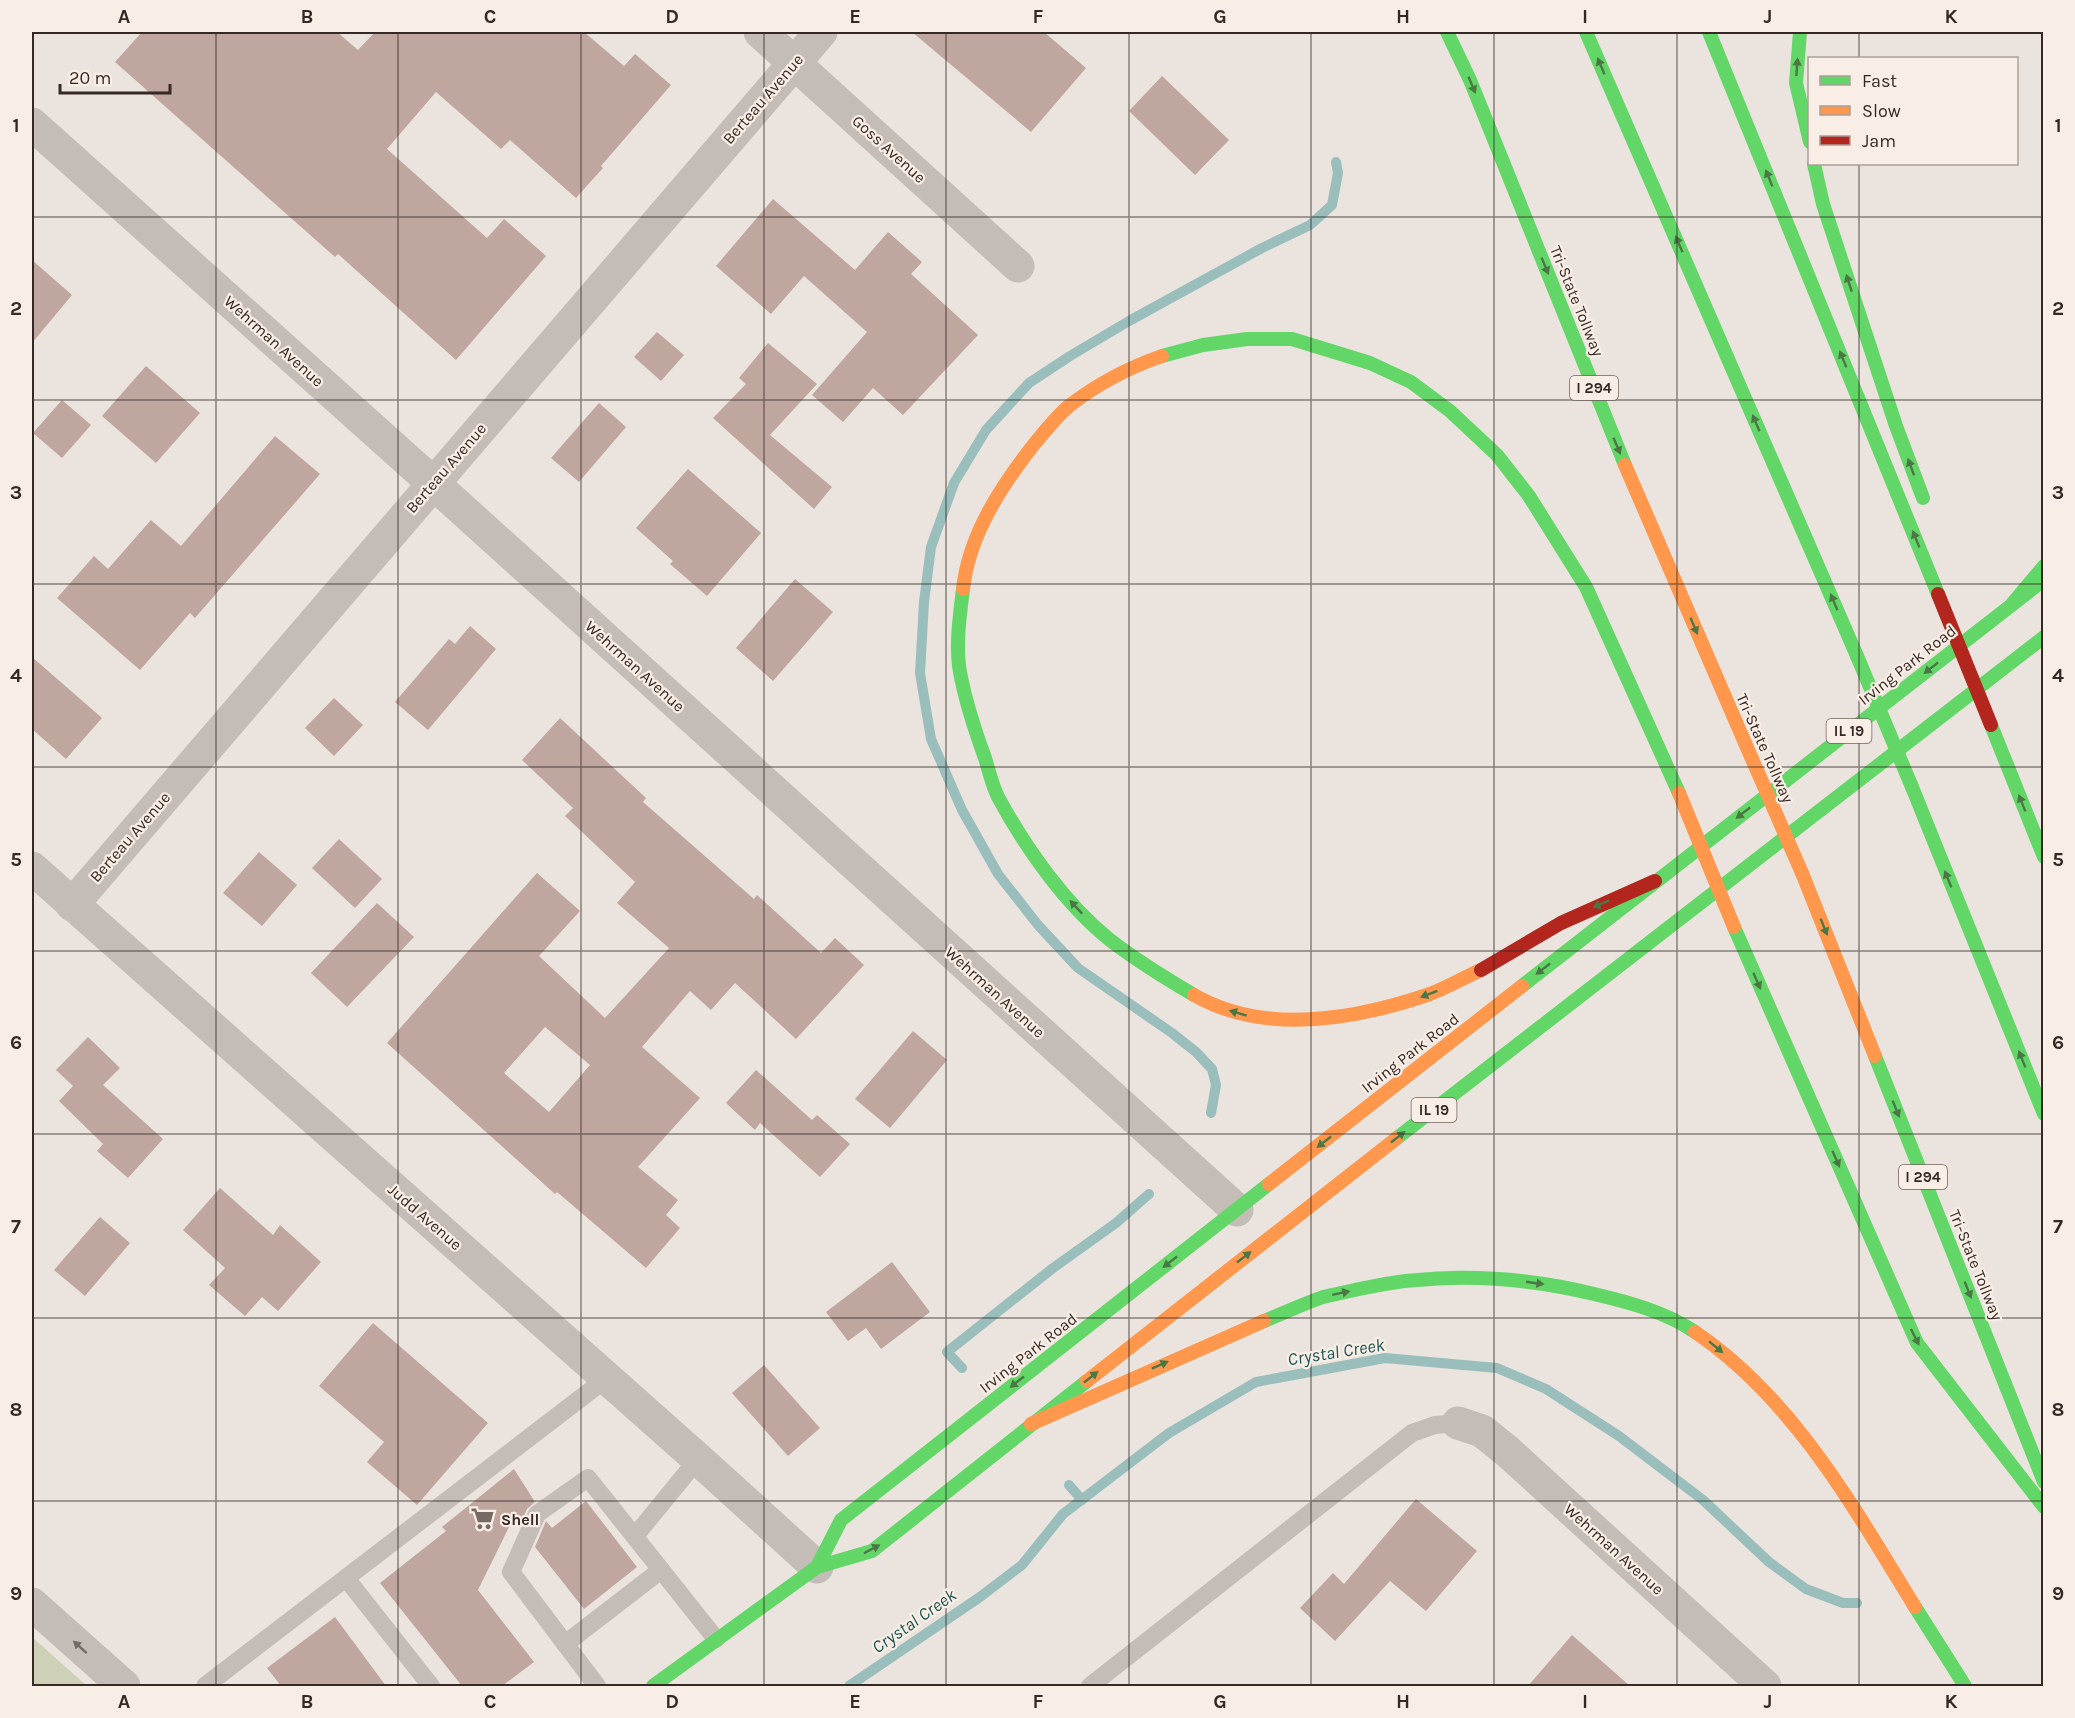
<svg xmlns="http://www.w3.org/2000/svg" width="2075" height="1718" font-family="Karla,sans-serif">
  <rect width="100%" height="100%" fill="#ebe4de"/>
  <path fill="#ced0b8" d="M 32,1637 L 87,1686 L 32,1686 Z"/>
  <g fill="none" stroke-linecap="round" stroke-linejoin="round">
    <g stroke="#9abebb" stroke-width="10">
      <path d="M 1211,1113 L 1216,1085 L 1212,1069 L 1196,1052 L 1172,1033 L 1078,968 L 1038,925 L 998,874 L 962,810 L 931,739 L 920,673 L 924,602 L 931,547 L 954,483 L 986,430 L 1029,383 L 1070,356 L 1129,321 L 1262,248 L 1310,225 L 1332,205 L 1338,173 L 1336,162"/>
      <path d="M 962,1368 L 947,1352 L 1053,1268 L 1116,1223 L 1149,1194"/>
      <path d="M 1069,1485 L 1082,1500"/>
      <path d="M 849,1686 L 980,1597 L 1022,1565 L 1063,1514 L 1169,1433 L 1256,1382 L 1385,1358 L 1497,1368 L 1546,1389 L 1619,1436 L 1703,1500 L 1769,1562 L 1806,1589 L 1843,1603 L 1857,1603"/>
    </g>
  </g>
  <g fill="#bfa69f" fill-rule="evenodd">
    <path d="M 142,32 L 337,32 L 358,50 L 375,32 L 584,32 L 624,66 L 635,54 L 671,85 L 601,166 L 603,168 L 576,198 L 510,140 L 501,149 L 436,92 L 387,149 L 487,238 L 504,219 L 546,256 L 456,360 L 338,254 L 335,257 L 115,62 Z"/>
    <path d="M 912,32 L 1044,32 L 1086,68 L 1031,132 Z"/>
    <path d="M 1162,76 L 1229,140 L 1195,175 L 1129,111 Z"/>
    <path d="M 773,199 L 855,270 L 888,232 L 922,262 L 911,274 L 978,335 L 903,415 L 873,388 L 843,422 L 812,395 L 867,332 L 804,276 L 771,314 L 716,266 Z"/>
    <path d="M 32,260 L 72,295 L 32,343 Z"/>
    <path d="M 657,332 L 684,355 L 661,381 L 634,357 Z"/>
    <path d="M 768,343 L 817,384 L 770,435 L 832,487 L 814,509 L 713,418 L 746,384 L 739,378 Z"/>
    <path d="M 146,366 L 200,413 L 156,463 L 102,416 Z"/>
    <path d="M 62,400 L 91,425 L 62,458 L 33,433 Z"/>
    <path d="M 599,403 L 626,427 L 579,482 L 551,458 Z"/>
    <path d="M 275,436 L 320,474 L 195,618 L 190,613 L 140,670 L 57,598 L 94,556 L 108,569 L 151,520 L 181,546 Z"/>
    <path d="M 688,469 L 761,533 L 707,596 L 670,564 L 673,561 L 636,528 Z"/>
    <path d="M 795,579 L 833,612 L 773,681 L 736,648 Z"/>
    <path d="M 470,626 L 496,649 L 428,730 L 395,702 L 449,639 L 455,644 Z"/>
    <path d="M 32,657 L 102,718 L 66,759 L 32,729 Z"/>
    <path d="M 334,698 L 363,725 L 334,756 L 305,728 Z"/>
    <path d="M 560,718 L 646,798 L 643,802 L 754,899 L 757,895 L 821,953 L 835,938 L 864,965 L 796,1039 L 735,983 L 711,1010 L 690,991 L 642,1047 L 700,1098 L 638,1167 L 678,1200 L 666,1215 L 680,1228 L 646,1268 L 557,1192 L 555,1194 L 387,1043 L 537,873 L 580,911 L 539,956 L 605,1018 L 669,948 L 617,903 L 635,882 L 565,816 L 573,808 L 522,760 ZM 545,1027 L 590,1065 L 549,1112 L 504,1073 Z"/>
    <path d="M 339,839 L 382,879 L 355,908 L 312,868 Z"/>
    <path d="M 259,852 L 297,885 L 262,926 L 223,893 Z"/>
    <path d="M 377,903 L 414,937 L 347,1007 L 311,973 Z"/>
    <path d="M 913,1031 L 947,1060 L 890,1128 L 855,1099 Z"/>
    <path d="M 88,1037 L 120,1068 L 103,1085 L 163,1139 L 128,1178 L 97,1151 L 103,1144 L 59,1101 L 73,1086 L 56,1070 Z"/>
    <path d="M 756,1070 L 812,1120 L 817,1115 L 850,1144 L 820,1177 L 760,1123 L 755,1130 L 726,1103 Z"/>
    <path d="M 220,1188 L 273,1235 L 280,1225 L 321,1262 L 278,1311 L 262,1297 L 245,1316 L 209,1285 L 225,1268 L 183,1230 Z"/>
    <path d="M 100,1217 L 130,1243 L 85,1296 L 54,1270 Z"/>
    <path d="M 892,1262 L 930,1312 L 881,1349 L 866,1328 L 848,1341 L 826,1312 Z"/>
    <path d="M 373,1323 L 488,1423 L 417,1505 L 367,1462 L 384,1442 L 319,1386 Z"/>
    <path d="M 764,1365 L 820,1428 L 788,1456 L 732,1393 Z"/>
    <path d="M 514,1469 L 535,1502 L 527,1509 L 519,1527 L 513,1519 L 478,1590 L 534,1662 L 502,1686 L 462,1686 L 380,1583 L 446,1531 L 442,1527 Z"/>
    <path d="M 1416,1499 L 1477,1551 L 1426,1611 L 1390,1581 L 1335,1641 L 1300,1608 L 1333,1573 L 1344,1584 Z"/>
    <path d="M 586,1501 L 637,1567 L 584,1609 L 535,1547 L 546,1521 L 552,1528 Z"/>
    <path d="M 335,1617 L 386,1686 L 281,1686 L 267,1668 Z"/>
    <path d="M 1572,1635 L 1630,1686 L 1528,1686 Z"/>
  </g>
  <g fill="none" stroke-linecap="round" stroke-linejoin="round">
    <g stroke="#c4bcb7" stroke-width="18">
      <path d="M 635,1536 L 698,1459"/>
      <path d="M 346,1578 L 431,1686"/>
      <path d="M 565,1644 L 661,1570"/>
      <path d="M 205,1686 L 607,1378"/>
      <path d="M 597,1686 L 511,1572 L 537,1514 L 588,1478 L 716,1639"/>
      <path d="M 1090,1686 L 1412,1433 L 1435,1425 L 1458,1423"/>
    </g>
    <g stroke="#c4bcb7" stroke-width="33">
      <path d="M 760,32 L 1018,266"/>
      <path d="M 32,124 L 433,483 L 1237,1210"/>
      <path d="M 32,868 L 698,1459 L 817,1567"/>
      <path d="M 72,905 L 821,32"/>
      <path d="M 1458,1423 L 1482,1431 L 1507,1451 L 1765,1686"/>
      <path d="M 32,1604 L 124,1686"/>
    </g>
    <g stroke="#63d668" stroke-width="14">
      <path d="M 1447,32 L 1470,80 L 1625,465"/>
      <path d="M 1586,32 L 1857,656"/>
      <path d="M 1709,32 L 1938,594"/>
      <path d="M 1800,32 L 1796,83 L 1810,142"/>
      <path d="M 1814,164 L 1823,204 L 1896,426 L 1923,498"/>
      <path d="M 1162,356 L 1203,345 L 1247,339 L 1292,339 L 1370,363 L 1411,382 L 1450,411 L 1497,455 L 1529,496 L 1586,587 L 1679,793"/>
      <path d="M 963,589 C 960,614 956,641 959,666 C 964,698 974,728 985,758 C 989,771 992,785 998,797 C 1025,847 1065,904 1110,940 C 1136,960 1165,978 1194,995"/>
      <path d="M 2012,604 L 2044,566"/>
      <path d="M 1991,725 L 2044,857"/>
      <path d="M 1912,787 L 2044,1114"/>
      <path d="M 1734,927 L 1917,1343 L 2044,1507"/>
      <path d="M 1522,986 L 2036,586"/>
      <path d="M 1875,1056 L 2044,1482"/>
      <path d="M 1397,1138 L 2044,637"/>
      <path d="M 1264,1321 C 1284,1313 1303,1304 1323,1297 C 1335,1294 1347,1292 1359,1289 C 1437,1272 1516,1275 1594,1294 C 1628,1302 1666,1312 1695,1332"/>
      <path d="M 817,1567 L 841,1520 L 1269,1184"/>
      <path d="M 1915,1607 L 1965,1686"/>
      <path d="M 653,1686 L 817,1567 L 872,1551 L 1087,1381"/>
    </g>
    <g stroke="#ff974d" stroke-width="14">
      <path d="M 1625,465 L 1745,743"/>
      <path d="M 963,589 C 969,534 1002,485 1035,443 C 1046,430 1057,416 1069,406 C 1096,385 1130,367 1162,356"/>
      <path d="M 1802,873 L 1875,1056"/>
      <path d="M 1194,995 C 1264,1035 1353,1020 1427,995 C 1445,989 1463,978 1481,970"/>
      <path d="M 1269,1184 L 1522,986"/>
      <path d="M 1695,1332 C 1794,1399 1854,1508 1915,1607"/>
      <path d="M 1087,1381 L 1397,1138"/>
      <path d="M 1031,1424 L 1264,1321"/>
    </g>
    <path stroke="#b3261e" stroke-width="14" d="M 1481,970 L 1561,923 L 1655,881"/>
    <path stroke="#63d668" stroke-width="14" d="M 1857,656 L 1912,787"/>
    <g stroke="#ff974d" stroke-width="14">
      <path d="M 1745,743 L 1802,873"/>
      <path d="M 1679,793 L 1734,927"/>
    </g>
    <path stroke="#b3261e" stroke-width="14" d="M 1938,594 L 1991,725"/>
  </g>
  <defs><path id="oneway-solid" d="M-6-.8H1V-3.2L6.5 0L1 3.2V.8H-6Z" transform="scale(1.5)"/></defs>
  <g fill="#4a7744">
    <use href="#oneway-solid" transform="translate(1601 66) rotate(-113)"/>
    <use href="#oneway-solid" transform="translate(1797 67) rotate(-86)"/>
    <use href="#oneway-solid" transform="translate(1472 85) rotate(67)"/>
    <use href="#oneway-solid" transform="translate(1769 178) rotate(-112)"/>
    <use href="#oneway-solid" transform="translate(1679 244) rotate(-113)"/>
    <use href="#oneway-solid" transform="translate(1545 266) rotate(68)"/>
    <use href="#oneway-solid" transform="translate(1849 283) rotate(-108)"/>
    <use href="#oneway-solid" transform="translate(1843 359) rotate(-112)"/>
    <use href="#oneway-solid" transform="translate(1756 423) rotate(-113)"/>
    <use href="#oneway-solid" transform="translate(1617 446) rotate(67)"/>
    <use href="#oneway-solid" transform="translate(1911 467) rotate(-110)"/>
    <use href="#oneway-solid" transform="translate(1916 539) rotate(-112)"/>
    <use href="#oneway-solid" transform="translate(1834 602) rotate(-113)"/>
    <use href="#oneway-solid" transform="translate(1694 626) rotate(67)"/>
    <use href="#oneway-solid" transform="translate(1931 668) rotate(142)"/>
    <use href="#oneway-solid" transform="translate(2022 803) rotate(-112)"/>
    <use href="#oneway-solid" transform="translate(1743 813) rotate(142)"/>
    <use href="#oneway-solid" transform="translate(1948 879) rotate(-112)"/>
    <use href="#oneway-solid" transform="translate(1601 904) rotate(156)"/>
    <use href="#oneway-solid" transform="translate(1076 907) rotate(-133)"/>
    <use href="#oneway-solid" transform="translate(1824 927) rotate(68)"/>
    <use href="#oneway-solid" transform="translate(1543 969) rotate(142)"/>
    <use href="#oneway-solid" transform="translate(1757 981) rotate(66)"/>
    <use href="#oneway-solid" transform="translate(1429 994) rotate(159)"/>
    <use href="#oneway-solid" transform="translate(1238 1013) rotate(-163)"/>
    <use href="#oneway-solid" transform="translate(2022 1059) rotate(-112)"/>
    <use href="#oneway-solid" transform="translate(1896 1109) rotate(68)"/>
    <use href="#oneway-solid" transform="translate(1398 1137) rotate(-38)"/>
    <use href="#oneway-solid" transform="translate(1324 1142) rotate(142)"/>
    <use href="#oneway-solid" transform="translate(1836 1159) rotate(66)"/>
    <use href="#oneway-solid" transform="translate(1244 1257) rotate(-38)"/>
    <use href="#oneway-solid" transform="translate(1170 1262) rotate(142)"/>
    <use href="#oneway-solid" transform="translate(1535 1283) rotate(8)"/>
    <use href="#oneway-solid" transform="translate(1968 1290) rotate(68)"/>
    <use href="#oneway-solid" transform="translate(1341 1293) rotate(-12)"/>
    <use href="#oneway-solid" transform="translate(1915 1337) rotate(63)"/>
    <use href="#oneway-solid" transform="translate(1716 1347) rotate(39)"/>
    <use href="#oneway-solid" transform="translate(1160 1365) rotate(-24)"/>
    <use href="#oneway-solid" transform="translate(1091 1377) rotate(-38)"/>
    <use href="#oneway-solid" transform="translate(1017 1382) rotate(142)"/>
    <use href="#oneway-solid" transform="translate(872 1549) rotate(-28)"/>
  </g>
  <use fill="#756b67" href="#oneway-solid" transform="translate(80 1647) rotate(-138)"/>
  <path fill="none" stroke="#352926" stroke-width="1.5" stroke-opacity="0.55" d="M 216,32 L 216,1686M 398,32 L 398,1686M 581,32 L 581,1686M 764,32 L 764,1686M 946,32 L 946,1686M 1129,32 L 1129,1686M 1311,32 L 1311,1686M 1494,32 L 1494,1686M 1677,32 L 1677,1686M 1859,32 L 1859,58M 1859,164 L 1859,1686M 32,217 L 2044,217M 32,400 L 2044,400M 32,584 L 2044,584M 32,767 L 2044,767M 32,951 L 2044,951M 32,1134 L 2044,1134M 32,1318 L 2044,1318M 32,1501 L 2044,1501"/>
  <defs>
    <symbol id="supermarket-bare" viewBox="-9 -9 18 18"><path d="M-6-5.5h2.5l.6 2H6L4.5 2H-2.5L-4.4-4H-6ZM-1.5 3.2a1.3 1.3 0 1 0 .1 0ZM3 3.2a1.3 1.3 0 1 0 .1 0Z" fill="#756a66" stroke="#f9eee5" stroke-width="2.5" paint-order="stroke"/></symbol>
  </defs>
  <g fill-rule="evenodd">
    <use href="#supermarket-bare" x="466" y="1502" width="33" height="33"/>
  </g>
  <g text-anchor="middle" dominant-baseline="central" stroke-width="4.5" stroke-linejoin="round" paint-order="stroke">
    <g fill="#f9eee5" stroke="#70645f" stroke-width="1.5">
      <rect x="1570" y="376" width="48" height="24" rx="4.5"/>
      <rect x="1826.5" y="719" width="45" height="24" rx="4.5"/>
      <rect x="1411.5" y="1098" width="45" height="24" rx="4.5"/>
      <rect x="1899" y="1165" width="48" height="24" rx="4.5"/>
    </g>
    <g font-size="15" font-weight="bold" fill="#352926">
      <text x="1594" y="388">I 294</text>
      <text x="1849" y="731">IL 19</text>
      <text x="1434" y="1110">IL 19</text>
      <text x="1923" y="1177">I 294</text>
    </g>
    <g font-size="16" fill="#352926" stroke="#f9eee5">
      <text transform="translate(763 99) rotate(-49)">Berteau Avenue</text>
      <text transform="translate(889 149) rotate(42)">Goss Avenue</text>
      <text transform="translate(1577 301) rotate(68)">Tri-State Tollway</text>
      <text transform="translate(274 341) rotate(42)">Wehrman Avenue</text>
      <text transform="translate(446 468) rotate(-49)">Berteau Avenue</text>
      <text transform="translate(1907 665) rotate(-38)">Irving Park Road</text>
      <text transform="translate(635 666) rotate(42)">Wehrman Avenue</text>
      <text transform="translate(1765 748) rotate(66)">Tri-State Tollway</text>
      <text transform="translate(130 837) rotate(-49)">Berteau Avenue</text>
      <text transform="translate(995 992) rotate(42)">Wehrman Avenue</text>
      <text transform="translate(1410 1053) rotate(-38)">Irving Park Road</text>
      <text transform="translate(425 1217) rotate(41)">Judd Avenue</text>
      <text transform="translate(1976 1265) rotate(68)">Tri-State Tollway</text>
      <text transform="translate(1028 1353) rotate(-38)">Irving Park Road</text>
      <text transform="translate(1614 1549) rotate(42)">Wehrman Avenue</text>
    </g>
    <g font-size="16" font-weight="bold" fill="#352926" stroke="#f9eee5" text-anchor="start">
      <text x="501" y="1519">Shell</text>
    </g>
    <g font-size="18" font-style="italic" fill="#1b5655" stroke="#f9eee5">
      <text transform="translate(1336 1352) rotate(-9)">Crystal Creek</text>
      <text transform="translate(914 1621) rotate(-35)">Crystal Creek</text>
    </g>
  </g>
  <rect width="2075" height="1718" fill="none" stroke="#f9eee5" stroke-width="66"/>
  <rect x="1808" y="57" width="210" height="108" fill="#f9eee5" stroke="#ab9f99" stroke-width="1.5"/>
  <rect x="1820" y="76" width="30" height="9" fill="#63d668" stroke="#ab9f99" stroke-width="1.5"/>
  <text x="1862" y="87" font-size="18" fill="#352926">Fast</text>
  <rect x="1820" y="106" width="30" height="9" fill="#ff974d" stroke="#ab9f99" stroke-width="1.5"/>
  <text x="1862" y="117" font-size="18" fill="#352926">Slow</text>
  <rect x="1820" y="136" width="30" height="9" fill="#b3261e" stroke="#ab9f99" stroke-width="1.5"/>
  <text x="1862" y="147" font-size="18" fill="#352926">Jam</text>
  <path d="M60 84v9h110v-9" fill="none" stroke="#352926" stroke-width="3"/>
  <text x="69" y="84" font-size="18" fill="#352926" stroke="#f9eee5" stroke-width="4.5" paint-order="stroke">20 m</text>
  <rect x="33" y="33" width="2009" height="1652" fill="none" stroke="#352926" stroke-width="2"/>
  <g font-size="20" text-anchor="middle" font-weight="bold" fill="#352926">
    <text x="124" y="23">A</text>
    <text x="307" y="23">B</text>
    <text x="490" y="23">C</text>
    <text x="672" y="23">D</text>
    <text x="855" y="23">E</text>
    <text x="1038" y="23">F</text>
    <text x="1220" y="23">G</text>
    <text x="1403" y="23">H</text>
    <text x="1585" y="23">I</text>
    <text x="1768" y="23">J</text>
    <text x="1951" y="23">K</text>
    <text x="16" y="132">1</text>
    <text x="2058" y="132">1</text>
    <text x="16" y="315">2</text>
    <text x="2058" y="315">2</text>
    <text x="16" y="499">3</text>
    <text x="2058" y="499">3</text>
    <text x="16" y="682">4</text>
    <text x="2058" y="682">4</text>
    <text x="16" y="866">5</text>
    <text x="2058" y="866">5</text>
    <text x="16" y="1049">6</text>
    <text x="2058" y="1049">6</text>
    <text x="16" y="1233">7</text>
    <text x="2058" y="1233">7</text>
    <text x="16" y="1416">8</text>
    <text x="2058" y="1416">8</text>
    <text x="16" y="1600">9</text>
    <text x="2058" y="1600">9</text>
    <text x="124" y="1708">A</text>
    <text x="307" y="1708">B</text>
    <text x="490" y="1708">C</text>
    <text x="672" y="1708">D</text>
    <text x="855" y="1708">E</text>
    <text x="1038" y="1708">F</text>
    <text x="1220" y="1708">G</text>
    <text x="1403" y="1708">H</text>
    <text x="1585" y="1708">I</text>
    <text x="1768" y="1708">J</text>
    <text x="1951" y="1708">K</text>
  </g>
</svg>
